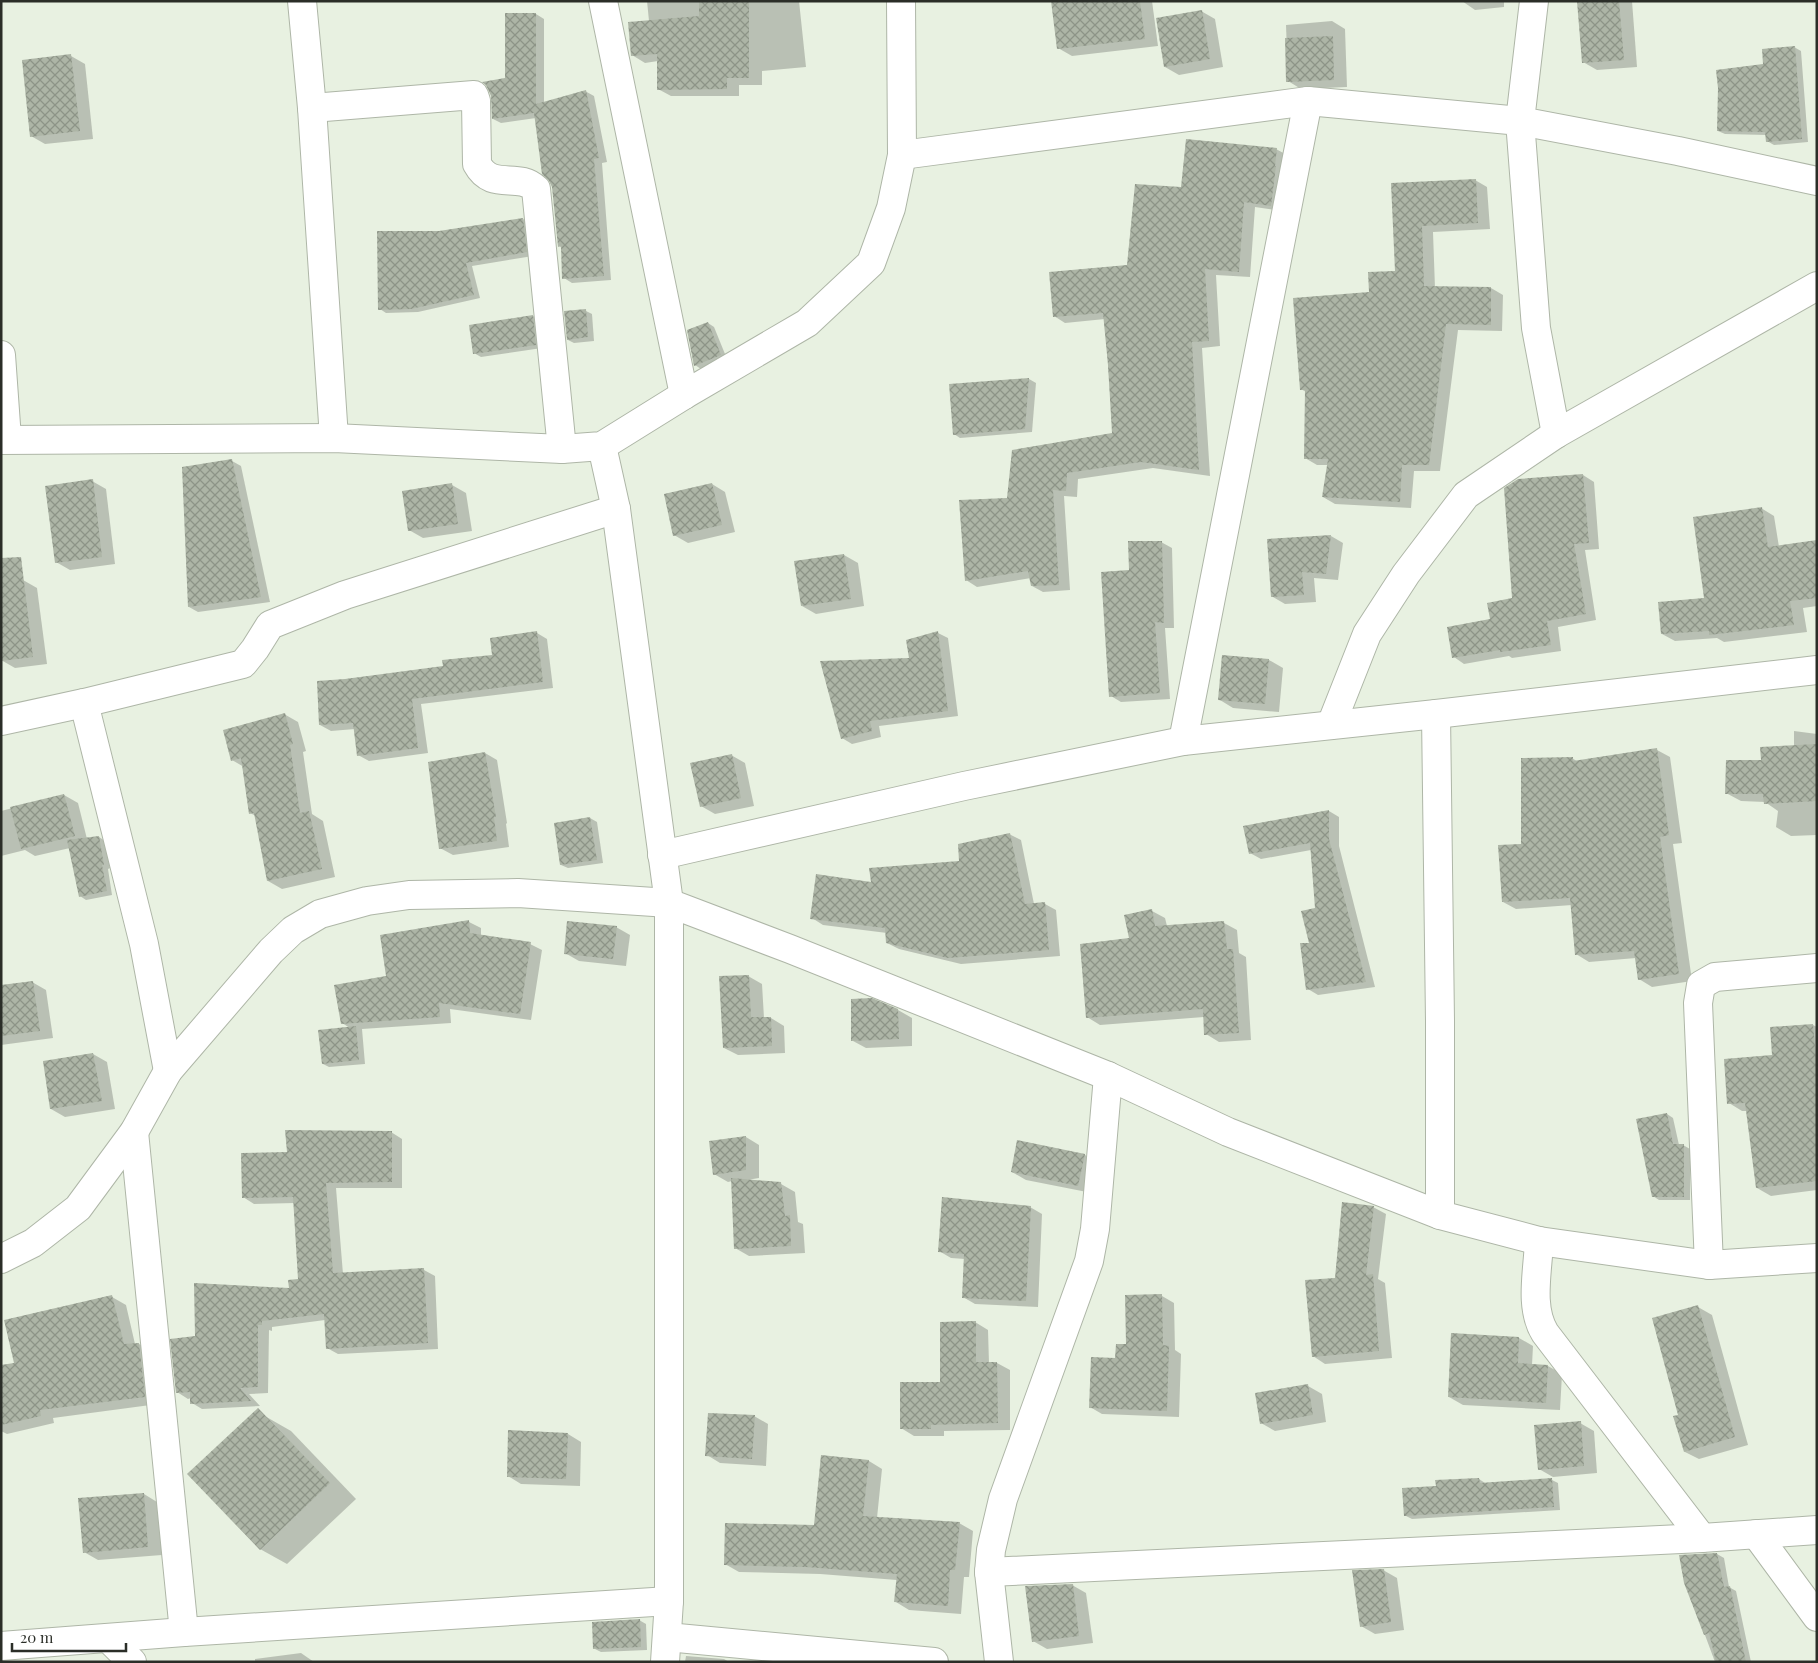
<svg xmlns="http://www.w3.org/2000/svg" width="1818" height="1663" font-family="'Playfair Display',serif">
  <defs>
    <pattern id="building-cross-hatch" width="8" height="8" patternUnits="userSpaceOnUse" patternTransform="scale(1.25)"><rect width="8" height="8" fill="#adb5a6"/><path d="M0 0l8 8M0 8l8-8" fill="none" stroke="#8d9487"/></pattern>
  </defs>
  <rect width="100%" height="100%" fill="#e8f1e1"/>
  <g fill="#0003">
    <path d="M 647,1 L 799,1 L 806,67 L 762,71 L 762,85 L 739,85 L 739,96 L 671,96 L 658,89 L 658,61 L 645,63 L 632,55 L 649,21 Z"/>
    <path d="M 1053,1 L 1152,1 L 1158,46 L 1072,56 L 1058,48 Z"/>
    <path d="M 1462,1 L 1504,1 L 1504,7 L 1475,10 Z"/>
    <path d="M 1578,1 L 1632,1 L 1637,67 L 1597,70 L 1583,62 Z"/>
    <path d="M 1201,11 L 1215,19 L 1223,67 L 1179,75 L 1165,67 Z"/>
    <path d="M 536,14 L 544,19 L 544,103 L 585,91 L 594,96 L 607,162 L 602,163 L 611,280 L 572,283 L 564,278 L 562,248 L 559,246 L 553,187 L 536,118 L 501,123 L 493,119 L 506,80 Z"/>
    <path d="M 1332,21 L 1345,29 L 1347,87 L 1301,89 L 1288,81 L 1286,25 Z"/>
    <path d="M 1794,47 L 1801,51 L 1808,142 L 1774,145 L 1767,141 L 1767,135 L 1725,134 L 1718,131 L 1764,65 Z"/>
    <path d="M 71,56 L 85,64 L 93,139 L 45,144 L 31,136 Z"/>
    <path d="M 1276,149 L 1287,155 L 1282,211 L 1255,207 L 1250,277 L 1216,275 L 1220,346 L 1202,348 L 1210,476 L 1153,468 L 1078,479 L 1077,497 L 1064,496 L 1070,590 L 1043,592 L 1032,586 L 1031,578 L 977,587 L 966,580 L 1008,499 L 1113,434 L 1105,319 L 1065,323 L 1054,316 L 1129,267 L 1183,189 Z"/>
    <path d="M 1475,180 L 1487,187 L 1490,229 L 1433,232 L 1435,288 L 1491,288 L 1503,295 L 1502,331 L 1458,330 L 1440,471 L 1414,471 L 1411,508 L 1335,504 L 1323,497 L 1329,465 L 1317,465 L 1305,458 L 1306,392 L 1301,389 L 1370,293 L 1396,272 L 1393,185 Z"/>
    <path d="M 523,219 L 529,223 L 533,256 L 472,266 L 480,298 L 418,312 L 386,313 L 380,309 L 439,232 Z"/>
    <path d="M 586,311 L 592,314 L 594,341 L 574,343 L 568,340 Z"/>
    <path d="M 533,316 L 539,320 L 542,348 L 481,357 L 474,353 Z"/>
    <path d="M 708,323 L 714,327 L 727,359 L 701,369 L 695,365 Z"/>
    <path d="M 1029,379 L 1036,383 L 1032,432 L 960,438 L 954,434 L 950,386 Z"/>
    <path d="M 232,461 L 241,466 L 270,602 L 198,612 L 189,607 Z"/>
    <path d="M 1583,475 L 1594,482 L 1599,549 L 1585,550 L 1596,620 L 1558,627 L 1561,651 L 1512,658 L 1509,656 L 1464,664 L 1454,657 L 1513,599 Z"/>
    <path d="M 92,481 L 106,489 L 115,564 L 70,570 L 56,562 Z"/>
    <path d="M 712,484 L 725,492 L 735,532 L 688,543 L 674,535 Z"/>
    <path d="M 452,485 L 466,493 L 472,531 L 423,538 L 409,530 Z"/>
    <path d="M 1761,508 L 1774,516 L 1779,547 L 1817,542 L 1817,606 L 1803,608 L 1807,632 L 1724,642 L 1717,638 L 1675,641 L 1662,634 L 1706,599 Z"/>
    <path d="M 1331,536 L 1343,543 L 1338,580 L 1314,578 L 1316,602 L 1285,604 L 1273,597 Z"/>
    <path d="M 1161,542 L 1172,548 L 1174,628 L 1165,628 L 1170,699 L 1121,702 L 1111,696 L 1130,571 Z"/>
    <path d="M 844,555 L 858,563 L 864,606 L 816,614 L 802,606 Z"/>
    <path d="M 23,580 L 37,588 L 47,664 L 15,668 L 1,660 Z"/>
    <path d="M 537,633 L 547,639 L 553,688 L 421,704 L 428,753 L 369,761 L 358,755 L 355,729 L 331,731 L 320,725 L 346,680 L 444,667 L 494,656 Z"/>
    <path d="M 938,633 L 948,638 L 958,716 L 879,726 L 881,737 L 852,744 L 842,738 L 910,660 L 908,641 Z"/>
    <path d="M 1269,660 L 1283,668 L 1279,712 L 1233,708 L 1220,700 Z"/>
    <path d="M 284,714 L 298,722 L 306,751 L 303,752 L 312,814 L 323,821 L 335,877 L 282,889 L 268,881 L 256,816 L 250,813 L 244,767 L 232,760 Z"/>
    <path d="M 1794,731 L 1817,734 L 1817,835 L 1791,836 L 1776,827 L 1778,811 L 1765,802 L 1741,801 L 1726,793 L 1763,761 L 1794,747 Z"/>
    <path d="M 1657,750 L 1670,757 L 1682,843 L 1673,844 L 1692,981 L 1652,987 L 1639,979 L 1636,958 L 1589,962 L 1576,954 L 1572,905 L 1516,909 L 1503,902 L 1522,845 L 1572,758 L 1578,762 Z"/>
    <path d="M 485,753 L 497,760 L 507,823 L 506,824 L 509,847 L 453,855 L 440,848 Z"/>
    <path d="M 731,755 L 745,763 L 754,806 L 715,814 L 701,806 Z"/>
    <path d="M 64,795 L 78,803 L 87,839 L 99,837 L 105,841 L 110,868 L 108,869 L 112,895 L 86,900 L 80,896 L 70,848 L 35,856 L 25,850 L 1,856 L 1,811 Z"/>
    <path d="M 1329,811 L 1339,817 L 1339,846 L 1375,987 L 1318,995 L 1308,989 L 1311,944 L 1316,909 L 1311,850 L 1261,859 L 1250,853 Z"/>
    <path d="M 590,818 L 597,822 L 603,863 L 568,868 L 561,865 L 555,824 Z"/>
    <path d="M 1009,834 L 1021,840 L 1034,904 L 1045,904 L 1056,910 L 1060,956 L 961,964 L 899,949 L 887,943 L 887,933 L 823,925 L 812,918 L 960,862 Z"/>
    <path d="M 1152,911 L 1165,918 L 1167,926 L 1224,923 L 1237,930 L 1239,953 L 1246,957 L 1251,1040 L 1219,1042 L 1206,1034 L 1204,1017 L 1100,1025 L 1087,1017 L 1130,940 Z"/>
    <path d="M 469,922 L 481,928 L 481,936 L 530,944 L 542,950 L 531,1020 L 450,1009 L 451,1023 L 362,1029 L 365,1064 L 329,1067 L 323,1064 L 350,1028 L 342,1023 L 387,977 Z"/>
    <path d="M 616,927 L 630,935 L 626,966 L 579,961 L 565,953 Z"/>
    <path d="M 748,976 L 762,984 L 764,1018 L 771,1018 L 784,1026 L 785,1053 L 738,1055 L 724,1048 Z"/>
    <path d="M 32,982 L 46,990 L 53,1038 L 1,1045 L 1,986 Z"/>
    <path d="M 898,1010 L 912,1018 L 912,1046 L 866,1048 L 853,1041 Z"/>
    <path d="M 1813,1025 L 1817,1027 L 1817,1190 L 1771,1196 L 1757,1188 L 1748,1111 L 1742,1111 L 1729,1103 L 1773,1056 L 1771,1028 Z"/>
    <path d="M 93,1054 L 107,1062 L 115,1109 L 65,1117 L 51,1109 Z"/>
    <path d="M 1667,1114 L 1673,1118 L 1679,1145 L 1683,1145 L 1690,1149 L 1690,1200 L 1659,1200 L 1653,1196 Z"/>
    <path d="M 391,1132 L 402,1139 L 402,1188 L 336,1188 L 343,1274 L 424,1270 L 435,1276 L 438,1349 L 338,1354 L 327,1348 L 325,1320 L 272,1327 L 272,1331 L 269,1330 L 268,1393 L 249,1394 L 260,1406 L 202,1409 L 192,1403 L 191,1398 L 188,1399 L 177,1392 L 196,1337 L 291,1289 L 300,1280 L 295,1203 L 254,1204 L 243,1197 L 289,1153 Z"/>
    <path d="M 746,1137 L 759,1145 L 759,1178 L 747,1180 L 781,1184 L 795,1192 L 798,1222 L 803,1224 L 805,1253 L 749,1256 L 735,1248 L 732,1181 L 728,1182 L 714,1174 Z"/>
    <path d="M 1085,1155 L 1098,1163 L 1092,1193 L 1026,1180 L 1012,1172 Z"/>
    <path d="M 1030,1207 L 1042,1214 L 1038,1307 L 975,1304 L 963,1297 L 965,1259 L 951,1258 L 939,1251 Z"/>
    <path d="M 1373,1207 L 1386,1214 L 1378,1279 L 1385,1283 L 1392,1358 L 1325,1364 L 1313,1356 L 1336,1279 Z"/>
    <path d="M 1126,1296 L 1162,1296 L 1174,1303 L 1175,1350 L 1181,1354 L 1179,1417 L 1102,1414 L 1090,1407 L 1116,1360 L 1127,1345 Z"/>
    <path d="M 112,1297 L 126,1305 L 135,1344 L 139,1344 L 153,1352 L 158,1404 L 53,1418 L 54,1423 L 7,1434 L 1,1431 L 1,1367 L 15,1364 Z"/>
    <path d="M 1698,1307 L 1712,1315 L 1748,1445 L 1699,1459 L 1685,1452 L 1679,1416 Z"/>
    <path d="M 975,1322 L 988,1330 L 989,1363 L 997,1363 L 1010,1370 L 1010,1430 L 944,1431 L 944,1436 L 914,1436 L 901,1428 L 942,1383 Z"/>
    <path d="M 1452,1334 L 1519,1338 L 1533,1346 L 1532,1365 L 1548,1366 L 1562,1374 L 1560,1410 L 1463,1405 L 1449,1397 Z"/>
    <path d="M 1308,1386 L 1322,1394 L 1326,1422 L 1275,1431 L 1261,1423 Z"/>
    <path d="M 263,1415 L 291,1431 L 356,1499 L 287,1564 L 260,1549 Z"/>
    <path d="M 754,1416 L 768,1424 L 766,1466 L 720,1463 L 707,1455 Z"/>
    <path d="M 1580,1423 L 1594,1431 L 1597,1473 L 1553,1477 L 1539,1469 Z"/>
    <path d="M 568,1434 L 581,1442 L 580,1486 L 521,1484 L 508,1476 Z"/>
    <path d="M 869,1461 L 882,1469 L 877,1518 L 959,1523 L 973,1531 L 969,1577 L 964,1577 L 961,1614 L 909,1610 L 896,1602 L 897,1580 L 820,1574 L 739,1572 L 725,1564 L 815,1527 Z"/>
    <path d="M 1479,1479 L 1485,1483 L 1552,1480 L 1558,1483 L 1560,1510 L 1412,1519 L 1406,1516 L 1437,1487 Z"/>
    <path d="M 144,1494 L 157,1502 L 162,1555 L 98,1560 L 84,1552 Z"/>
    <path d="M 1717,1554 L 1724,1558 L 1729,1587 L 1736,1591 L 1751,1662 L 1715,1662 L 1686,1584 Z"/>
    <path d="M 1383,1570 L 1397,1578 L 1404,1630 L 1375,1634 L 1361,1626 Z"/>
    <path d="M 1072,1585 L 1086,1593 L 1093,1643 L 1047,1649 L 1033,1641 Z"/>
    <path d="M 639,1620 L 646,1624 L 647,1650 L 601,1652 L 595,1649 Z"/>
    <path d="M 301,1653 L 314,1662 L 255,1662 L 255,1659 Z"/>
    <path d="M 686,1656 L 724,1659 L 729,1662 L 685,1662 Z"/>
  </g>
  <g fill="url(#building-cross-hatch)">
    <path d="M 699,1 L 749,1 L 749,78 L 727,78 L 727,89 L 657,90 L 657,54 L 631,56 L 628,22 L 699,16 Z"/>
    <path d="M 1051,1 L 1140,1 L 1145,39 L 1057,49 Z"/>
    <path d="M 1577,1 L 1619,1 L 1624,60 L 1582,63 Z"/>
    <path d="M 1202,10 L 1210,59 L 1164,67 L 1156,18 Z"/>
    <path d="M 505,13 L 536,13 L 536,104 L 586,90 L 599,158 L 594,159 L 604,276 L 562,279 L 561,246 L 558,247 L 552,187 L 549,181 L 542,174 L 534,113 L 492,119 L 491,96 L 486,85 L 482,82 L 505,78 Z"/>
    <path d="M 1333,36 L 1334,80 L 1286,82 L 1285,38 Z"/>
    <path d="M 1795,46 L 1802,139 L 1766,142 L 1765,132 L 1717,131 L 1718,88 L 1716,70 L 1763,64 L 1762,49 Z"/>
    <path d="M 71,54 L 80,131 L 30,137 L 22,60 Z"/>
    <path d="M 1186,139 L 1277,148 L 1275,166 L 1276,166 L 1271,206 L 1244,202 L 1239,272 L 1205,269 L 1209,341 L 1192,342 L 1199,470 L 1141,462 L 1067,473 L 1066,491 L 1053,490 L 1059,585 L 1031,586 L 1028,571 L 965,581 L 959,500 L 1007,498 L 1012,450 L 1112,433 L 1108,365 L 1103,313 L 1053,317 L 1049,272 L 1127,265 L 1135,184 L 1181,187 Z"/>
    <path d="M 1476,179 L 1478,223 L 1422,226 L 1424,286 L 1491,287 L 1491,325 L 1446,324 L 1429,465 L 1402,465 L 1400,502 L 1322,497 L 1328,459 L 1304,459 L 1305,390 L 1300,390 L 1293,298 L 1369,292 L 1368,272 L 1395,271 L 1391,183 Z"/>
    <path d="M 523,218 L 527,252 L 466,263 L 474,295 L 411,309 L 378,310 L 377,231 L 439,231 Z"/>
    <path d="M 586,309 L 588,337 L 567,340 L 564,311 Z"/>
    <path d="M 533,315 L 536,345 L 473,354 L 469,325 Z"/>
    <path d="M 708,322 L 721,355 L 694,366 L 687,330 Z"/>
    <path d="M 1029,378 L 1025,429 L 953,435 L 949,384 Z"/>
    <path d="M 232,459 L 261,597 L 188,607 L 182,467 Z"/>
    <path d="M 1583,474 L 1589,543 L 1574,544 L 1586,614 L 1547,621 L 1551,645 L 1500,652 L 1500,650 L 1452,658 L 1447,627 L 1490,619 L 1487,603 L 1512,598 L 1504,488 L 1518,479 Z"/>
    <path d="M 93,479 L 102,557 L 55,563 L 45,486 Z"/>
    <path d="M 452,483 L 458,524 L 408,531 L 402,491 Z"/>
    <path d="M 712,483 L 722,525 L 673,536 L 664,494 Z"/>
    <path d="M 1762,507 L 1768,547 L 1817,540 L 1817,598 L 1790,601 L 1794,625 L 1709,635 L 1709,631 L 1661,634 L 1658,602 L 1704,598 L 1693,517 Z"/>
    <path d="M 1331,535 L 1326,574 L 1302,572 L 1304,595 L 1271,597 L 1267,539 Z"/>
    <path d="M 1128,541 L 1162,541 L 1164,623 L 1155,622 L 1160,693 L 1109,697 L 1101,572 L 1129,570 Z"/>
    <path d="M 844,554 L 851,599 L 801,606 L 794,561 Z"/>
    <path d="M 21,557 L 33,657 L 1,661 L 1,558 Z"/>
    <path d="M 537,631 L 543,682 L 412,699 L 418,748 L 357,756 L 353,723 L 319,725 L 317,681 L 345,679 L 443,666 L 442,660 L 492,655 L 490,638 Z"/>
    <path d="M 938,631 L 948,711 L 870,721 L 872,731 L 841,739 L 820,661 L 909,658 L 906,640 Z"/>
    <path d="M 1222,655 L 1269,659 L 1265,704 L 1218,700 Z"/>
    <path d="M 285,713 L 293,744 L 290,745 L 300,813 L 309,811 L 322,869 L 267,881 L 254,813 L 249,814 L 241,758 L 231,761 L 223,730 Z"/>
    <path d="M 1817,744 L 1817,801 L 1764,804 L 1763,794 L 1725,794 L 1726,760 L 1761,760 L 1760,747 Z"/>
    <path d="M 1657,748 L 1669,835 L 1660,837 L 1679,974 L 1638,980 L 1634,951 L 1575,955 L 1570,898 L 1502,902 L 1498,845 L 1521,844 L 1521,758 L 1573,757 L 1573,761 Z"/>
    <path d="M 485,752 L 496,817 L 494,817 L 497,841 L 439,849 L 428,762 Z"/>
    <path d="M 732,754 L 741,798 L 700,807 L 690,763 Z"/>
    <path d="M 64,794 L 75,836 L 21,849 L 10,807 Z"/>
    <path d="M 1329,810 L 1329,839 L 1366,982 L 1306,990 L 1300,943 L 1309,943 L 1301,911 L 1315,908 L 1310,843 L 1249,854 L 1243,826 Z"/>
    <path d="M 590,817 L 597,860 L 560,865 L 554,823 Z"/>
    <path d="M 1010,833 L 1025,904 L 1045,902 L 1049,950 L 948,958 L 886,943 L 885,928 L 810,919 L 816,874 L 871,882 L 869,868 L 959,861 L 958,844 Z"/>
    <path d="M 99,836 L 104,865 L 102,865 L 107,891 L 79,897 L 67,840 Z"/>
    <path d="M 1152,909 L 1155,926 L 1224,921 L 1227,949 L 1233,949 L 1239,1033 L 1204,1035 L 1203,1009 L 1086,1018 L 1080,944 L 1129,938 L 1124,915 Z"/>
    <path d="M 469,920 L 470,933 L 531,942 L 520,1014 L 439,1003 L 440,1017 L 341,1024 L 334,985 L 386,976 L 380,935 Z"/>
    <path d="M 567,921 L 617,926 L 613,959 L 564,954 Z"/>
    <path d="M 749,975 L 751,1017 L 771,1017 L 772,1046 L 723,1048 L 719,976 Z"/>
    <path d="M 33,981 L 40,1031 L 1,1036 L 1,985 Z"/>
    <path d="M 872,998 L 898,1009 L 899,1039 L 851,1041 L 851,999 Z"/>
    <path d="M 1813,1024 L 1817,1070 L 1817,1181 L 1756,1188 L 1745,1103 L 1727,1104 L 1724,1059 L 1772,1055 L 1770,1027 Z"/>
    <path d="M 356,1026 L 359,1060 L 322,1064 L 318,1030 Z"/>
    <path d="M 93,1053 L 102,1101 L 50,1109 L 43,1061 Z"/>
    <path d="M 1667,1113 L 1673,1144 L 1684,1144 L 1684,1197 L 1652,1197 L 1636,1119 Z"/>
    <path d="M 285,1130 L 392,1131 L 392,1182 L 326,1183 L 333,1273 L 424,1268 L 428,1343 L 326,1349 L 324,1314 L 262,1321 L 262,1325 L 258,1325 L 258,1387 L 240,1388 L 251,1401 L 190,1404 L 190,1392 L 176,1393 L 170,1339 L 195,1336 L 194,1283 L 289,1288 L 288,1280 L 298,1279 L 293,1197 L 242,1198 L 241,1153 L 287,1152 Z"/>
    <path d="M 746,1136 L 746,1170 L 713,1175 L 709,1141 Z"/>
    <path d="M 1017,1140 L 1085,1154 L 1078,1186 L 1011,1172 Z"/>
    <path d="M 731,1178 L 781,1182 L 785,1216 L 790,1215 L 791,1246 L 734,1249 Z"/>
    <path d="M 942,1197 L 1031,1206 L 1026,1301 L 962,1298 L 964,1254 L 938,1252 Z"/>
    <path d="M 1342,1202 L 1374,1206 L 1366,1275 L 1373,1274 L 1379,1351 L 1312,1357 L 1305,1280 L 1335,1278 Z"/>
    <path d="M 1162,1294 L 1163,1345 L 1169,1346 L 1167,1411 L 1089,1408 L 1091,1357 L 1115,1358 L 1116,1344 L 1126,1344 L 1125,1295 Z"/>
    <path d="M 112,1295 L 124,1344 L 139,1343 L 145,1397 L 40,1410 L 41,1416 L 1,1425 L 1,1365 L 14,1363 L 4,1320 Z"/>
    <path d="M 1698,1305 L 1735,1437 L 1684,1452 L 1673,1416 L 1678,1415 L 1652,1318 Z"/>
    <path d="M 976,1321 L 976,1362 L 997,1362 L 998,1423 L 931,1425 L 931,1429 L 900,1429 L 900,1382 L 940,1382 L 940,1322 Z"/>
    <path d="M 1451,1333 L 1519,1337 L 1518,1363 L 1548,1365 L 1546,1403 L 1448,1397 Z"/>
    <path d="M 1308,1384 L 1313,1415 L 1260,1424 L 1255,1393 Z"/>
    <path d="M 258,1408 L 330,1483 L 260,1550 L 187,1474 Z"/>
    <path d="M 708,1413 L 755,1415 L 752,1459 L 705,1456 Z"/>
    <path d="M 1581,1421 L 1584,1466 L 1538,1470 L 1534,1425 Z"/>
    <path d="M 508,1430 L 568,1433 L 566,1479 L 507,1477 Z"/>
    <path d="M 821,1455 L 869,1460 L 863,1516 L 960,1522 L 955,1570 L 950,1570 L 948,1606 L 894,1602 L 897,1574 L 806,1567 L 724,1565 L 725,1523 L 814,1525 Z"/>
    <path d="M 1479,1478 L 1480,1483 L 1552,1478 L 1554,1507 L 1404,1516 L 1402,1488 L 1436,1486 L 1435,1480 Z"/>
    <path d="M 144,1493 L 148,1547 L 83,1553 L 78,1498 Z"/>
    <path d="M 1717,1553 L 1724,1587 L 1730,1586 L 1746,1662 L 1716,1662 L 1709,1633 L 1704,1635 L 1684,1583 L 1679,1555 Z"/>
    <path d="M 1384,1569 L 1391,1622 L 1360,1627 L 1352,1570 Z"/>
    <path d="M 1073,1584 L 1079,1636 L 1032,1642 L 1025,1586 Z"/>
    <path d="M 640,1619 L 641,1647 L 593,1649 L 592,1622 Z"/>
  </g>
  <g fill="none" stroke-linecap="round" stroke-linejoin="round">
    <defs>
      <g id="street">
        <path d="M 302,1 L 312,108 L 334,438"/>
        <path d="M 603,1 L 684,395"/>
        <path d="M 901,1 L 902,155 L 1308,101 L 1520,121 L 1536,328 L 1556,434"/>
        <path d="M 1534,1 L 1520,121 L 1678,151 L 1817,181"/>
        <path d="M 312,108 L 474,95 L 476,101 L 477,164 C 492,192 518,171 536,189 L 562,449"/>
        <path d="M 1,355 L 7,439"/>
        <path d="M 1,440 L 334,438 L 562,449 L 602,446 L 684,395 L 807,323 L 871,263 L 891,208 L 902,155"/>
        <path d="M 602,446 L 616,509 L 669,903 L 669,1601 L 665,1662"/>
        <path d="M 84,703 L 144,944 L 168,1071"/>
        <path d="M 1436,714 L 1440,1021 L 1440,1215"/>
        <path d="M 1,721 L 84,703 L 243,664 L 255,649 L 270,625 L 345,595 L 616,509"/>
        <path d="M 1331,725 L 1367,634 L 1406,574 L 1466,495 L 1556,434 L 1817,286"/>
        <path d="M 1183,741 L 1308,101"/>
        <path d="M 662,855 L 964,786 L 1183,741 L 1436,714 L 1817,670"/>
        <path d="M 134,1132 L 184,1632"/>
        <path d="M 1539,1241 C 1538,1271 1529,1307 1545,1333 L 1702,1538"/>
        <path d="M 1,1259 L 33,1243 L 78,1208 L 134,1132 L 168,1071 L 271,951 L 293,930 L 320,914 L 367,901 L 409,895 L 518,893 L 669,903 L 790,949 L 1108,1076 L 1228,1132 L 1440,1215 L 1539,1241 L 1709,1265 L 1817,1258"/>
        <path d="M 1709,1265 L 1698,1003 L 1701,985 L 1715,977 L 1817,968"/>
        <path d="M 1756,1534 L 1817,1617"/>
        <path d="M 989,1572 L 1702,1538 L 1817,1530"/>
        <path d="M 667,1637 L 934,1662"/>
        <path d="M 108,1638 L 132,1662"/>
        <path d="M 1,1646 L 184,1632 L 669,1601"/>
        <path d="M 999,1662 L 989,1572 L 991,1550 L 1003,1499 L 1089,1261 L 1095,1229 L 1108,1076"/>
      </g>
    </defs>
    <use href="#street" stroke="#aeb6a7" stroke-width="30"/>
    <use href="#street" stroke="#fff" stroke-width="28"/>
  </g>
  <rect width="1818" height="1663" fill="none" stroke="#2b2e28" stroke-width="5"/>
  <path d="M12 1643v8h114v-8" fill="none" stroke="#2b2e28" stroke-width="2.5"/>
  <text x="20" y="1643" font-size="15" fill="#2b2e28" stroke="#ffffff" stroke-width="4" paint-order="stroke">20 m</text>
</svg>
